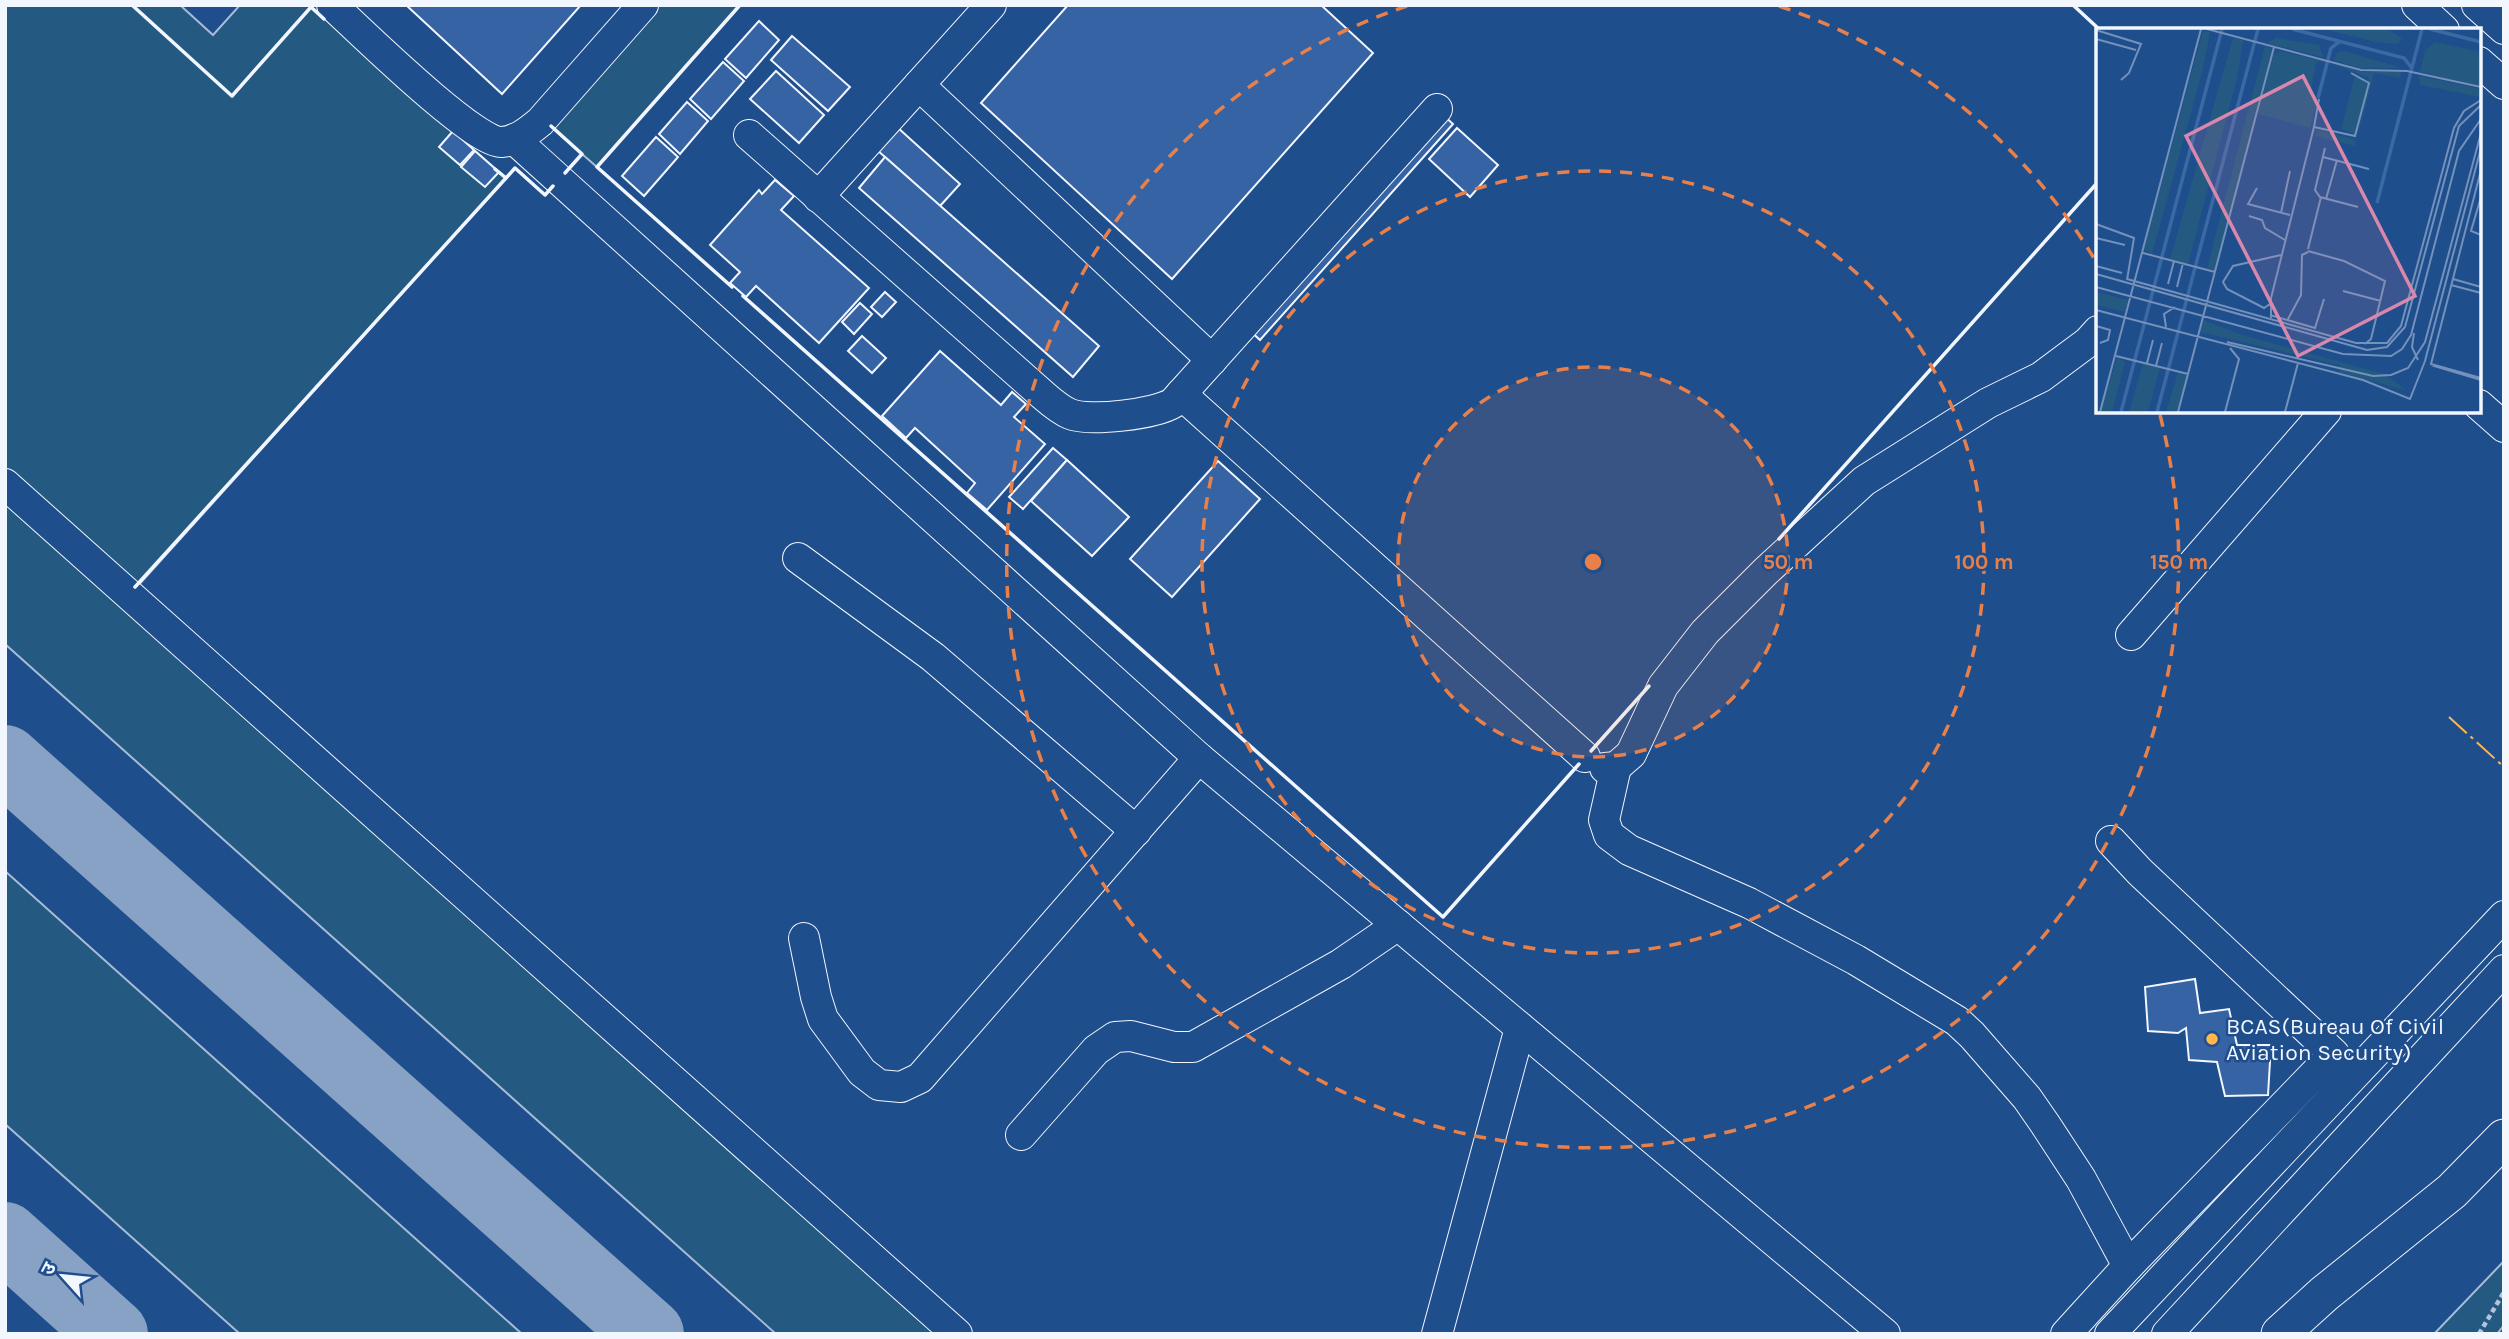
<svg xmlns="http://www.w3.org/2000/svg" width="2509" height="1339" font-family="Karla,'Noto Sans Devanagari',sans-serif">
  <rect width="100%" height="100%" fill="#1f4e8c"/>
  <g fill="#245a82" stroke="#a8bbd7" stroke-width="2">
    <path d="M 5,5 L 180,5 L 213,35 L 240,5 L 309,5 L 506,178 L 136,588 L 5,471 Z"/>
    <path d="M 658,5 L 740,5 L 597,167 L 551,127 Z"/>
    <path d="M 5,494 L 945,1334 L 776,1334 L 5,644 Z"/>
    <path d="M 5,871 L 522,1334 L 240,1334 L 5,1124 Z"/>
    <path d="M 2504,1261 L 2504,1325 L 2497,1334 L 2434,1334 Z"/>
  </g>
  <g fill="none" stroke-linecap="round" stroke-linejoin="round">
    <g stroke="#88a2c6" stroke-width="70">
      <path d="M 5,760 L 649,1334"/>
      <path d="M 5,1237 L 113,1334"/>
    </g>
  </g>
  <g fill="#3563a3" stroke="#f2f6ff" stroke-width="2">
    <path d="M 406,5 L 581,5 L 502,94 Z"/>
    <path d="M 1068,5 L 1321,5 L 1373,53 L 1172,279 L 981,103 Z"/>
    <path d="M 759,21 L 779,40 L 746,78 L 725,59 Z"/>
    <path d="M 792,36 L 850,87 L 828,111 L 771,60 Z"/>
    <path d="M 723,62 L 744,81 L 711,119 L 690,99 Z"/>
    <path d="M 776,71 L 824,115 L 799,143 L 750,99 Z"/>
    <path d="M 687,102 L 708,121 L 680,154 L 659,134 Z"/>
    <path d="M 1441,113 L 1453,124 L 1260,340 L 1248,329 Z"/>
    <path d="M 897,127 L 960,184 L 940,206 L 877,150 Z"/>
    <path d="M 1457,128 L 1498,165 L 1470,197 L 1429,159 Z"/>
    <path d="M 453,131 L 474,150 L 460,165 L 439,147 Z"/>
    <path d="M 656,137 L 678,157 L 644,196 L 622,176 Z"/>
    <path d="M 475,151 L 499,172 L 485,187 L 461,167 Z"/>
    <path d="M 885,157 L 1099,346 L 1073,377 L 859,188 Z"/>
    <path d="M 775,180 L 794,196 L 781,210 L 869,288 L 819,343 L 756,286 L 746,297 L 730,283 L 740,272 L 710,245 L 759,190 L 762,194 Z"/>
    <path d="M 885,292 L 896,302 L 882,317 L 871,307 Z"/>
    <path d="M 860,303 L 872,314 L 854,334 L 842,322 Z"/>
    <path d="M 862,336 L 886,358 L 872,373 L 848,351 Z"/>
    <path d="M 940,351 L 1001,405 L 1012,392 L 1026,404 L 1014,417 L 1045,444 L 987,510 L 967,493 L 975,483 L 915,428 L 906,438 L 882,416 Z"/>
    <path d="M 1053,448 L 1067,460 L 1023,509 L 1009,497 Z"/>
    <path d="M 1067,460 L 1129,517 L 1092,556 L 1031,501 Z"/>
    <path d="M 1218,461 L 1260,499 L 1172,597 L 1130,559 Z"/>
    <path d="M 2195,979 L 2200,1013 L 2229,1009 L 2237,1045 L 2271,1045 L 2268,1095 L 2225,1096 L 2217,1062 L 2189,1060 L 2186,1028 L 2178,1033 L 2148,1031 L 2145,987 Z"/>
  </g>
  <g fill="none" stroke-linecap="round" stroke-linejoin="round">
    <defs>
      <g id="minor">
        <path d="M 332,5 C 357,28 476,145 502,142 C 517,141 529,131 540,122 L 643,5"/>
        <path d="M 2417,5 L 2444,30"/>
        <path d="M 2477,5 L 2504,29"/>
        <path d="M 2479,62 L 2504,84"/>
        <path d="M 919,85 L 1212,360"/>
        <path d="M 749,135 L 1043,395 C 1051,402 1060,410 1070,414 C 1090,422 1155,414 1173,403 L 1437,109"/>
        <path d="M 514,139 L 1199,758 L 1885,1334"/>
        <path d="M 818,197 L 991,5"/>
        <path d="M 1181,394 L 1585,757"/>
        <path d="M 2479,405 L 2504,427"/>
        <path d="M 5,484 L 957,1334"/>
        <path d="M 798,558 L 933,657 L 1136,831"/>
        <path d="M 2131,635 L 2326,411"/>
        <path d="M 1616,767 L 1604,820 L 1609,835 L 1629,850 L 1749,903 L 1856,960 L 1957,1021 L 1972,1035 L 2027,1098 L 2045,1124 L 2081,1179 L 2128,1266"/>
        <path d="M 1605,768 L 1616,767 L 1631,754 L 1663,686 L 1705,632 L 1766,571 L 1864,481 L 1988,403 L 2041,377 L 2088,342 L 2098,331"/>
        <path d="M 804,938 L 816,997 L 823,1019 L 862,1072 L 879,1085 L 901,1087 L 920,1078 L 1199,758"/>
        <path d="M 1021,1135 L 1096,1050 L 1115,1037 L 1131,1036 L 1174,1047 L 1193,1047 L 1341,964 L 1398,925"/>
        <path d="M 1437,1334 L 1520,1028"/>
        <path d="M 2066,1334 L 2128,1266 L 2334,1054 L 2140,872 L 2111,841"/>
        <path d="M 2110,1334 L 2504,916"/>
        <path d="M 2167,1334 L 2504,970"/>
      </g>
      <path id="major" d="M 2280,1334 L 2324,1294 L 2452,1191 L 2504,1138"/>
    </defs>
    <use href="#minor" stroke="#f2f6ff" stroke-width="32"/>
    <use href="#major" stroke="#f2f6ff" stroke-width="39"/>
    <path stroke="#b3c4dc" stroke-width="4.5" stroke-dasharray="5 3.5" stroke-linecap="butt" d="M 2479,1334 L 2504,1292"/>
    <use href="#minor" stroke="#1f4e8c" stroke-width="30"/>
    <use href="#major" stroke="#1f4e8c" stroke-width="37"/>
    <g stroke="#f2f6ff" stroke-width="3.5">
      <path d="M 132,5 L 232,96 L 311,7 L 324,19"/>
      <path d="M 2073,5 L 2100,30"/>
      <path d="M 551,126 L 582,154 L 565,173"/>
      <path d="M 495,169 L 506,178 L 515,168 L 545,195 L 553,186"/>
      <path d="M 732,287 L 597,167 L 740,5"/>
      <path d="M 743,296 L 1443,917 L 1579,764"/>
      <path d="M 1779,539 L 2098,182"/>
      <path d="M 135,587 L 506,178"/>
      <path d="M 1591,751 L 1649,686"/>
    </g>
    <path stroke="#ffb74d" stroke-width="2" stroke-dasharray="24 5 3.5 5" stroke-linecap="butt" d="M 2449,717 L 2504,767"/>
  </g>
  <circle cx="1593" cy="562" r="195" fill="#ea8049" fill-opacity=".12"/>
  <g fill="none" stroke="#ea8049" stroke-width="3.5" stroke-dasharray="12 9">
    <circle cx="1593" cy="562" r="195"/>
    <circle cx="1593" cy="562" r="391"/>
    <path d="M1779 6A586 586 0 0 1 2095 260M2160 415A586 586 0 1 1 1407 6"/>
  </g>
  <circle fill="#ffb74d" stroke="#1f4e8c" stroke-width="2.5" cx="2212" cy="1039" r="7"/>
  <g text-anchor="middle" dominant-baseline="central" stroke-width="5" stroke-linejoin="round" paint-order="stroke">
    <g font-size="23" fill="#f2f6ff" stroke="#1f4e8c" text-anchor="start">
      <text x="2226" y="1026">BCAS(Bureau Of Civil<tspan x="2226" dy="26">Aviation Security)</tspan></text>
    </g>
  </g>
  <g transform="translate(2096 28)">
    <rect width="385" height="385" fill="#1f4e8c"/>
    <path d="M 227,1 L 292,1 L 306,11 L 301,16 L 280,14 ZM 107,3 L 114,4 L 107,41 L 56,226 L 48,221 ZM 137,10 L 147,12 L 141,50 L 92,236 L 74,231 ZM 180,10 L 223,17 L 227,29 L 171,15 ZM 339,14 L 385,24 L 385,58 L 324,44 L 329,23 ZM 169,18 L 176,22 L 119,242 L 111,240 ZM 184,23 L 225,33 L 220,35 L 214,68 L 222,70 L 214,100 L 162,86 L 177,27 ZM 248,23 L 299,38 L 304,40 L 264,40 L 238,32 L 242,24 ZM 238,36 L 268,44 L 305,44 L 304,50 L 278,45 L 262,107 L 273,50 ZM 259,48 L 272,54 L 259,106 L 245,101 ZM 323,48 L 385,61 L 385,69 L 324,57 ZM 221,102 L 260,112 L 259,118 L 219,108 ZM 0,264 L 32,272 L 29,284 L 0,277 ZM 107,292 L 146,307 L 288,346 L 312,363 L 243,344 L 244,337 L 104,304 ZM 21,330 L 29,334 L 16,384 L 4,384 ZM 47,335 L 64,340 L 52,384 L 33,384 ZM 82,344 L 91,348 L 81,384 L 70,384 Z" fill="#245a82"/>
    <path fill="none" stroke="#3b69a3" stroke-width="3.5" d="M 196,1 L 308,30 L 315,39M 334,1 L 385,14M 222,70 L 235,20 L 243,14M 281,175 L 326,1M 25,384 L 126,1M 61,384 L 162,1"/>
    <path fill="none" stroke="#7391ba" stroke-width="2" d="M 111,1 L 265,42 L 311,43 L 385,59M 0,2 L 45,16 L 33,45 L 25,52M 0,11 L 40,22M 223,71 L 218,99 L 259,108 L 273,55 L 255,45M 229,120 L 219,162 L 224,169 L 262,179M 227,129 L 273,141M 385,142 L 335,336 L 385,350M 161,160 L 152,176 L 194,187M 385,169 L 375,203 L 385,207M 230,171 L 241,132M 185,185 L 194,143M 153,188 L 166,192 L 169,200 L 189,212M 0,196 L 38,210 L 31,252M 0,210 L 29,217M 212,221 L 225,169M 212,223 L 248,233 L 289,253 L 275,311 L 269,316M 47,225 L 119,244M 0,238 L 26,245M 0,246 L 271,322 L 291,319 L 309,299 L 363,98 L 385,77M 31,251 L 260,315 L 291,315 L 305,298 L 358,100 L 368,83 L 385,72M 357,251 L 385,259M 72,256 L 78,233M 355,257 L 385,265M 0,259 L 247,326 L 295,328 L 306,321 L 315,307 L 363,123 L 385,91M 81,259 L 87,235M 247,263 L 285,273M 174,276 L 168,280 L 131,261 L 127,254 L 137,238 L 185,227M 0,282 L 267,352 L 314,371 L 329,333 L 385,120M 174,287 L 219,300 L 228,271M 175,290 L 175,270 L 218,99M 192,291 L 205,267 L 206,227 L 212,224M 0,298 L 14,302 L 12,312 L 4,315M 70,299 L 68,286 L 79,279M 318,305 L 316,319 L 322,332M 131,314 L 277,348 L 295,347 L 312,340 L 329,314 L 385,105M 20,328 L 92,346M 51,335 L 57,312M 335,337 L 385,352M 60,338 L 66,315M 4,384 L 105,1M 82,384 L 178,19M 129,384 L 143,331 L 134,320M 189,384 L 202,335"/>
    <path fill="#da87ad" fill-opacity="0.15" stroke="#da87ad" stroke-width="3.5" d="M 207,48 L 319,268 L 202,328 L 90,108 Z"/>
    <rect width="385" height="385" fill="none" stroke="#f2f6ff" stroke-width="3.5"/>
  </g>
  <circle cx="1593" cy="562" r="10" fill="#ea8049" stroke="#1f4e8c" stroke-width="3.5"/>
  <g font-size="21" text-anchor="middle" font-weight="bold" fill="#ea8049" stroke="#1f4e8c" stroke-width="5" stroke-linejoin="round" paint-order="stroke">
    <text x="1788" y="569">50 m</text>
    <text x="1984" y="569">100 m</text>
    <text x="2179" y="569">150 m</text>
  </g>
  <rect width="2509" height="1339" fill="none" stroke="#f2f6ff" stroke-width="14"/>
  <g transform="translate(63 1276) rotate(297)" stroke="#1f4e8c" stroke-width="5" paint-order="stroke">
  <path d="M0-5L12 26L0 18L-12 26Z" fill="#f2f6ff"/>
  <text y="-10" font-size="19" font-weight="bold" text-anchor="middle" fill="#f2f6ff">उ</text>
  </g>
</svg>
